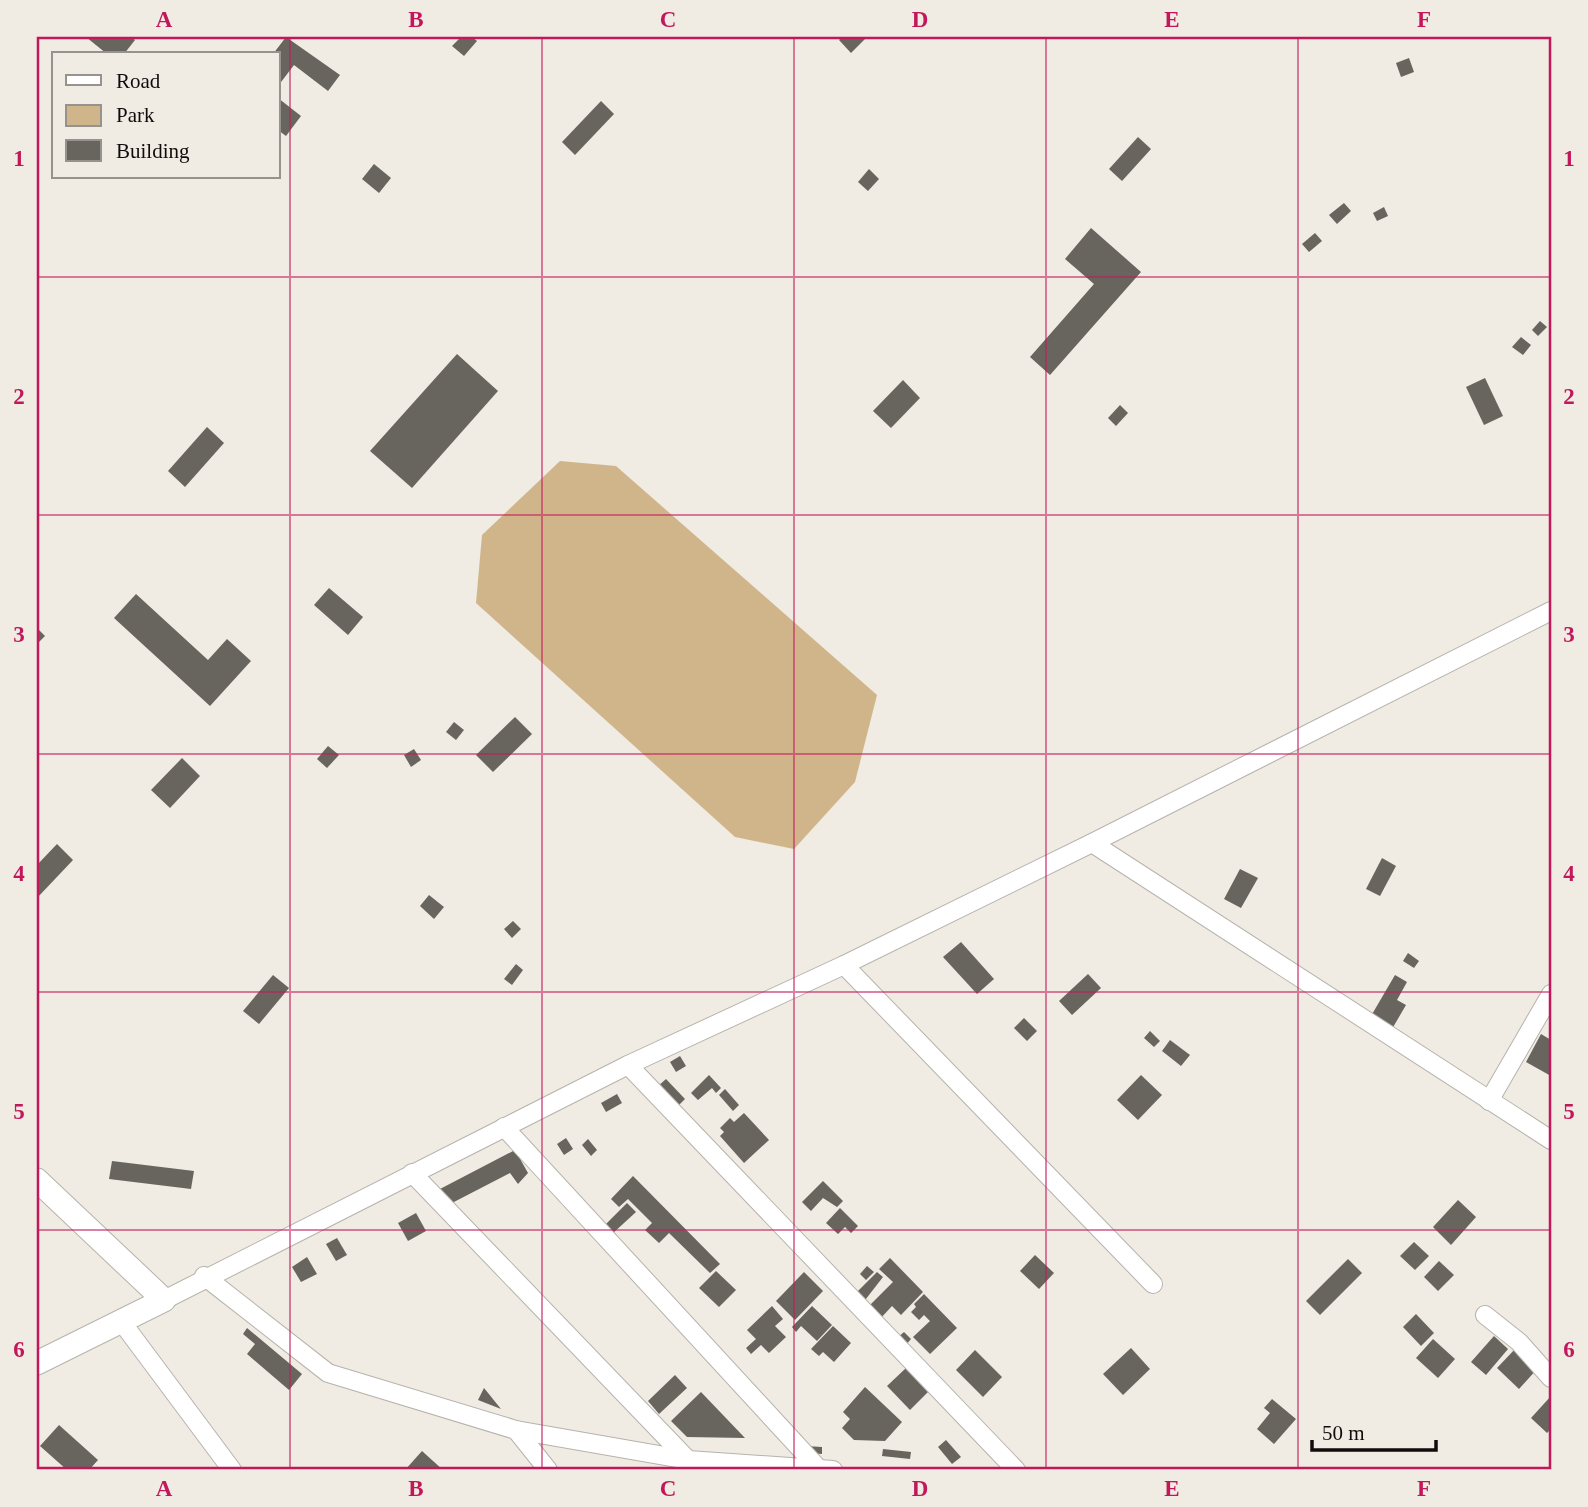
<svg xmlns="http://www.w3.org/2000/svg" width="1588" height="1507" font-family="'Times New Roman',serif">
  <rect width="100%" height="100%" fill="#f0ebe3"/>
  <path fill="#d0b58a" d="M 560,461 L 616,466 L 877,695 L 855,782 L 794,849 L 735,837 L 476,603 L 482,535 Z"/>
  <g fill="#68645e">
    <path d="M 86,37 L 131,37 L 135,40 L 124,54 L 107,54 Z"/>
    <path d="M 286,37 L 340,75 L 328,91 L 294,65 L 278,86 L 278,54 L 273,54 Z"/>
    <path d="M 461,37 L 472,37 L 477,41 L 464,56 L 452,46 Z"/>
    <path d="M 842,37 L 867,37 L 851,53 L 839,40 Z"/>
    <path d="M 1409,58 L 1414,72 L 1401,77 L 1396,63 Z"/>
    <path d="M 278,98 L 301,116 L 286,136 L 278,130 Z"/>
    <path d="M 601,101 L 614,114 L 575,155 L 562,142 Z"/>
    <path d="M 1138,137 L 1151,149 L 1122,181 L 1109,169 Z"/>
    <path d="M 374,164 L 391,178 L 379,193 L 362,179 Z"/>
    <path d="M 869,169 L 879,179 L 868,191 L 858,182 Z"/>
    <path d="M 1344,203 L 1351,211 L 1337,224 L 1329,215 Z"/>
    <path d="M 1384,207 L 1388,216 L 1377,221 L 1373,213 Z"/>
    <path d="M 1091,228 L 1141,272 L 1050,375 L 1030,357 L 1094,284 L 1065,259 Z"/>
    <path d="M 1315,233 L 1322,241 L 1309,252 L 1302,244 Z"/>
    <path d="M 1540,321 L 1547,327 L 1538,336 L 1532,330 Z"/>
    <path d="M 1521,337 L 1531,345 L 1523,355 L 1512,347 Z"/>
    <path d="M 457,354 L 498,391 L 412,488 L 370,451 Z"/>
    <path d="M 1485,378 L 1503,416 L 1484,425 L 1466,387 Z"/>
    <path d="M 903,380 L 920,398 L 891,428 L 873,411 Z"/>
    <path d="M 1120,405 L 1128,413 L 1116,426 L 1108,418 Z"/>
    <path d="M 207,427 L 224,443 L 185,487 L 168,471 Z"/>
    <path d="M 329,588 L 363,617 L 348,635 L 314,605 Z"/>
    <path d="M 136,594 L 208,660 L 227,639 L 251,661 L 210,706 L 114,618 Z"/>
    <path d="M 37,628 L 45,636 L 37,644 Z"/>
    <path d="M 515,717 L 532,734 L 493,772 L 476,755 Z"/>
    <path d="M 454,722 L 464,730 L 456,740 L 446,732 Z"/>
    <path d="M 328,746 L 339,755 L 327,768 L 317,759 Z"/>
    <path d="M 414,749 L 421,760 L 411,767 L 404,755 Z"/>
    <path d="M 182,758 L 200,776 L 170,808 L 151,790 Z"/>
    <path d="M 57,844 L 73,860 L 37,898 L 37,865 Z"/>
    <path d="M 1382,858 L 1396,866 L 1380,896 L 1366,889 Z"/>
    <path d="M 1240,869 L 1258,878 L 1241,908 L 1224,899 Z"/>
    <path d="M 429,895 L 444,907 L 434,919 L 420,906 Z"/>
    <path d="M 513,921 L 521,929 L 512,938 L 504,929 Z"/>
    <path d="M 961,942 L 994,979 L 977,994 L 943,957 Z"/>
    <path d="M 1408,953 L 1419,961 L 1414,968 L 1403,961 Z"/>
    <path d="M 516,964 L 523,970 L 512,985 L 504,979 Z"/>
    <path d="M 1088,974 L 1101,988 L 1072,1015 L 1059,1001 Z"/>
    <path d="M 273,975 L 289,988 L 259,1024 L 243,1011 Z"/>
    <path d="M 1395,975 L 1407,982 L 1397,1000 L 1406,1005 L 1392,1029 L 1371,1016 Z"/>
    <path d="M 1024,1018 L 1037,1031 L 1027,1041 L 1014,1028 Z"/>
    <path d="M 1150,1031 L 1160,1041 L 1154,1047 L 1144,1038 Z"/>
    <path d="M 1541,1034 L 1551,1040 L 1551,1076 L 1526,1062 Z"/>
    <path d="M 1170,1040 L 1190,1055 L 1181,1066 L 1162,1051 Z"/>
    <path d="M 680,1056 L 686,1066 L 676,1072 L 670,1062 Z"/>
    <path d="M 709,1075 L 721,1088 L 716,1093 L 712,1088 L 698,1100 L 691,1093 Z"/>
    <path d="M 1141,1075 L 1162,1095 L 1138,1120 L 1117,1100 Z"/>
    <path d="M 666,1079 L 685,1099 L 676,1108 L 657,1087 Z"/>
    <path d="M 725,1089 L 739,1105 L 733,1111 L 719,1095 Z"/>
    <path d="M 617,1094 L 622,1103 L 606,1112 L 601,1103 Z"/>
    <path d="M 744,1113 L 769,1140 L 744,1163 L 720,1136 L 724,1132 L 720,1128 L 730,1118 L 734,1122 Z"/>
    <path d="M 566,1138 L 573,1149 L 564,1155 L 557,1144 Z"/>
    <path d="M 588,1139 L 597,1150 L 591,1156 L 582,1145 Z"/>
    <path d="M 515,1150 L 528,1173 L 518,1184 L 510,1173 L 452,1203 L 440,1189 Z"/>
    <path d="M 112,1161 L 194,1171 L 191,1189 L 109,1179 Z"/>
    <path d="M 633,1176 L 720,1264 L 710,1273 L 669,1233 L 659,1243 L 645,1230 L 652,1223 L 628,1199 L 619,1207 L 611,1199 Z"/>
    <path d="M 823,1181 L 843,1201 L 837,1207 L 823,1198 L 811,1211 L 802,1202 Z"/>
    <path d="M 1458,1200 L 1476,1217 L 1451,1245 L 1433,1227 Z"/>
    <path d="M 627,1203 L 636,1212 L 612,1234 L 604,1226 Z"/>
    <path d="M 840,1208 L 858,1226 L 851,1233 L 845,1227 L 838,1234 L 826,1223 Z"/>
    <path d="M 416,1213 L 426,1231 L 408,1241 L 398,1223 Z"/>
    <path d="M 337,1238 L 347,1255 L 336,1261 L 326,1244 Z"/>
    <path d="M 1414,1242 L 1429,1256 L 1415,1270 L 1400,1256 Z"/>
    <path d="M 1035,1255 L 1054,1273 L 1039,1289 L 1020,1271 Z"/>
    <path d="M 307,1257 L 317,1274 L 301,1282 L 292,1267 Z"/>
    <path d="M 890,1258 L 923,1292 L 901,1315 L 892,1306 L 879,1320 L 867,1308 L 893,1282 L 879,1269 Z"/>
    <path d="M 1348,1259 L 1362,1273 L 1320,1315 L 1306,1301 Z"/>
    <path d="M 1439,1261 L 1454,1275 L 1438,1291 L 1424,1277 Z"/>
    <path d="M 867,1266 L 874,1272 L 866,1280 L 860,1274 Z"/>
    <path d="M 716,1271 L 736,1290 L 719,1307 L 699,1288 Z"/>
    <path d="M 804,1272 L 823,1291 L 795,1320 L 776,1301 Z"/>
    <path d="M 877,1272 L 883,1277 L 862,1304 L 854,1295 Z"/>
    <path d="M 924,1294 L 957,1328 L 930,1354 L 913,1337 L 930,1321 L 924,1315 L 919,1320 L 911,1312 L 916,1307 L 914,1304 Z"/>
    <path d="M 772,1306 L 783,1319 L 775,1326 L 786,1337 L 769,1353 L 761,1345 L 751,1354 L 746,1348 L 756,1339 L 747,1330 Z"/>
    <path d="M 812,1306 L 832,1325 L 817,1341 L 801,1326 L 796,1332 L 792,1327 Z"/>
    <path d="M 1416,1314 L 1434,1333 L 1421,1346 L 1403,1327 Z"/>
    <path d="M 833,1326 L 851,1343 L 834,1362 L 823,1352 L 819,1356 L 811,1349 Z"/>
    <path d="M 247,1328 L 302,1374 L 289,1390 L 247,1354 L 255,1344 L 243,1334 Z"/>
    <path d="M 904,1332 L 911,1339 L 905,1346 L 897,1338 Z"/>
    <path d="M 1494,1336 L 1508,1349 L 1486,1375 L 1471,1362 Z"/>
    <path d="M 1433,1339 L 1455,1359 L 1438,1378 L 1416,1358 Z"/>
    <path d="M 1131,1348 L 1150,1369 L 1123,1395 L 1103,1374 Z"/>
    <path d="M 1516,1348 L 1538,1368 L 1519,1389 L 1497,1368 Z"/>
    <path d="M 975,1350 L 1002,1377 L 983,1397 L 956,1370 Z"/>
    <path d="M 906,1368 L 928,1392 L 910,1410 L 887,1386 Z"/>
    <path d="M 675,1375 L 687,1388 L 659,1414 L 648,1401 Z"/>
    <path d="M 865,1387 L 902,1422 L 885,1441 L 854,1440 L 842,1428 L 850,1419 L 843,1412 Z"/>
    <path d="M 484,1388 L 501,1409 L 478,1400 Z"/>
    <path d="M 701,1392 L 745,1438 L 687,1437 L 671,1421 Z"/>
    <path d="M 1551,1396 L 1551,1429 L 1547,1433 L 1531,1418 Z"/>
    <path d="M 1272,1399 L 1296,1419 L 1274,1444 L 1257,1429 L 1270,1413 L 1264,1408 Z"/>
    <path d="M 59,1425 L 98,1460 L 89,1470 L 67,1470 L 40,1446 Z"/>
    <path d="M 946,1440 L 961,1457 L 952,1464 L 938,1447 Z"/>
    <path d="M 806,1446 L 822,1447 L 822,1454 L 806,1453 Z"/>
    <path d="M 883,1449 L 911,1452 L 910,1459 L 882,1456 Z"/>
    <path d="M 422,1451 L 443,1470 L 405,1470 Z"/>
  </g>
  <g fill="none" stroke-linecap="round" stroke-linejoin="round">
    <defs>
      <g id="minor">
        <path d="M 1092,843 L 1551,1140"/>
        <path d="M 844,965 L 1153,1284"/>
        <path d="M 628,1065 L 1016,1470"/>
        <path d="M 1489,1101 L 1551,994"/>
        <path d="M 504,1127 L 819,1469"/>
        <path d="M 412,1173 L 688,1460"/>
        <path d="M 204,1276 L 328,1373 L 516,1430 L 688,1460 L 833,1470"/>
        <path d="M 164,1300 L 628,1065 L 844,965 L 1092,843 L 1551,611"/>
        <path d="M 1485,1315 L 1519,1342 L 1551,1378"/>
        <path d="M 121,1321 L 232,1470"/>
        <path d="M 516,1430 L 548,1470"/>
      </g>
      <path id="major" d="M 37,1180 L 164,1300 L 37,1363"/>
    </defs>
    <use href="#minor" stroke="#b7b3ac" stroke-width="20"/>
    <use href="#major" stroke="#b7b3ac" stroke-width="25"/>
    <use href="#minor" stroke="#fff" stroke-width="18"/>
    <use href="#major" stroke="#fff" stroke-width="23"/>
  </g>
  <path fill="none" stroke="#c2185b" stroke-width="2" stroke-opacity="0.55" d="M 290,37 L 290,1470M 542,37 L 542,1470M 794,37 L 794,1470M 1046,37 L 1046,1470M 1298,37 L 1298,1470M 37,277 L 1551,277M 37,515 L 1551,515M 37,754 L 1551,754M 37,992 L 1551,992M 37,1230 L 1551,1230"/>
  <rect width="1588" height="1507" fill="none" stroke="#f0ebe3" stroke-width="77"/>
  <rect x="52" y="52" width="228" height="126" fill="#f0ebe3" stroke="#96928d" stroke-width="2"/>
  <rect x="66" y="75" width="35" height="10" fill="#ffffff" stroke="#96928d" stroke-width="2"/>
  <text x="116" y="88" font-size="21" fill="#0f0d0b">Road</text>
  <rect x="66" y="105" width="35" height="21" fill="#d0b58a" stroke="#96928d" stroke-width="2"/>
  <text x="116" y="122" font-size="21" fill="#0f0d0b">Park</text>
  <rect x="66" y="140" width="35" height="21" fill="#68645e" stroke="#96928d" stroke-width="2"/>
  <text x="116" y="158" font-size="21" fill="#0f0d0b">Building</text>
  <path d="M1312 1440v10h124v-10" fill="none" stroke="#0f0d0b" stroke-width="3.5"/>
  <text x="1322" y="1440" font-size="21" fill="#0f0d0b" stroke="#f0ebe3" stroke-width="5" paint-order="stroke">50 m</text>
  <rect x="38" y="38" width="1512" height="1430" fill="none" stroke="#c2185b" stroke-width="2.5"/>
  <g font-size="23" text-anchor="middle" font-weight="bold" fill="#c2185b">
    <text x="164" y="27">A</text>
    <text x="416" y="27">B</text>
    <text x="668" y="27">C</text>
    <text x="920" y="27">D</text>
    <text x="1172" y="27">E</text>
    <text x="1424" y="27">F</text>
    <text x="19" y="166">1</text>
    <text x="1569" y="166">1</text>
    <text x="19" y="404">2</text>
    <text x="1569" y="404">2</text>
    <text x="19" y="642">3</text>
    <text x="1569" y="642">3</text>
    <text x="19" y="881">4</text>
    <text x="1569" y="881">4</text>
    <text x="19" y="1119">5</text>
    <text x="1569" y="1119">5</text>
    <text x="19" y="1357">6</text>
    <text x="1569" y="1357">6</text>
    <text x="164" y="1496">A</text>
    <text x="416" y="1496">B</text>
    <text x="668" y="1496">C</text>
    <text x="920" y="1496">D</text>
    <text x="1172" y="1496">E</text>
    <text x="1424" y="1496">F</text>
  </g>
</svg>
